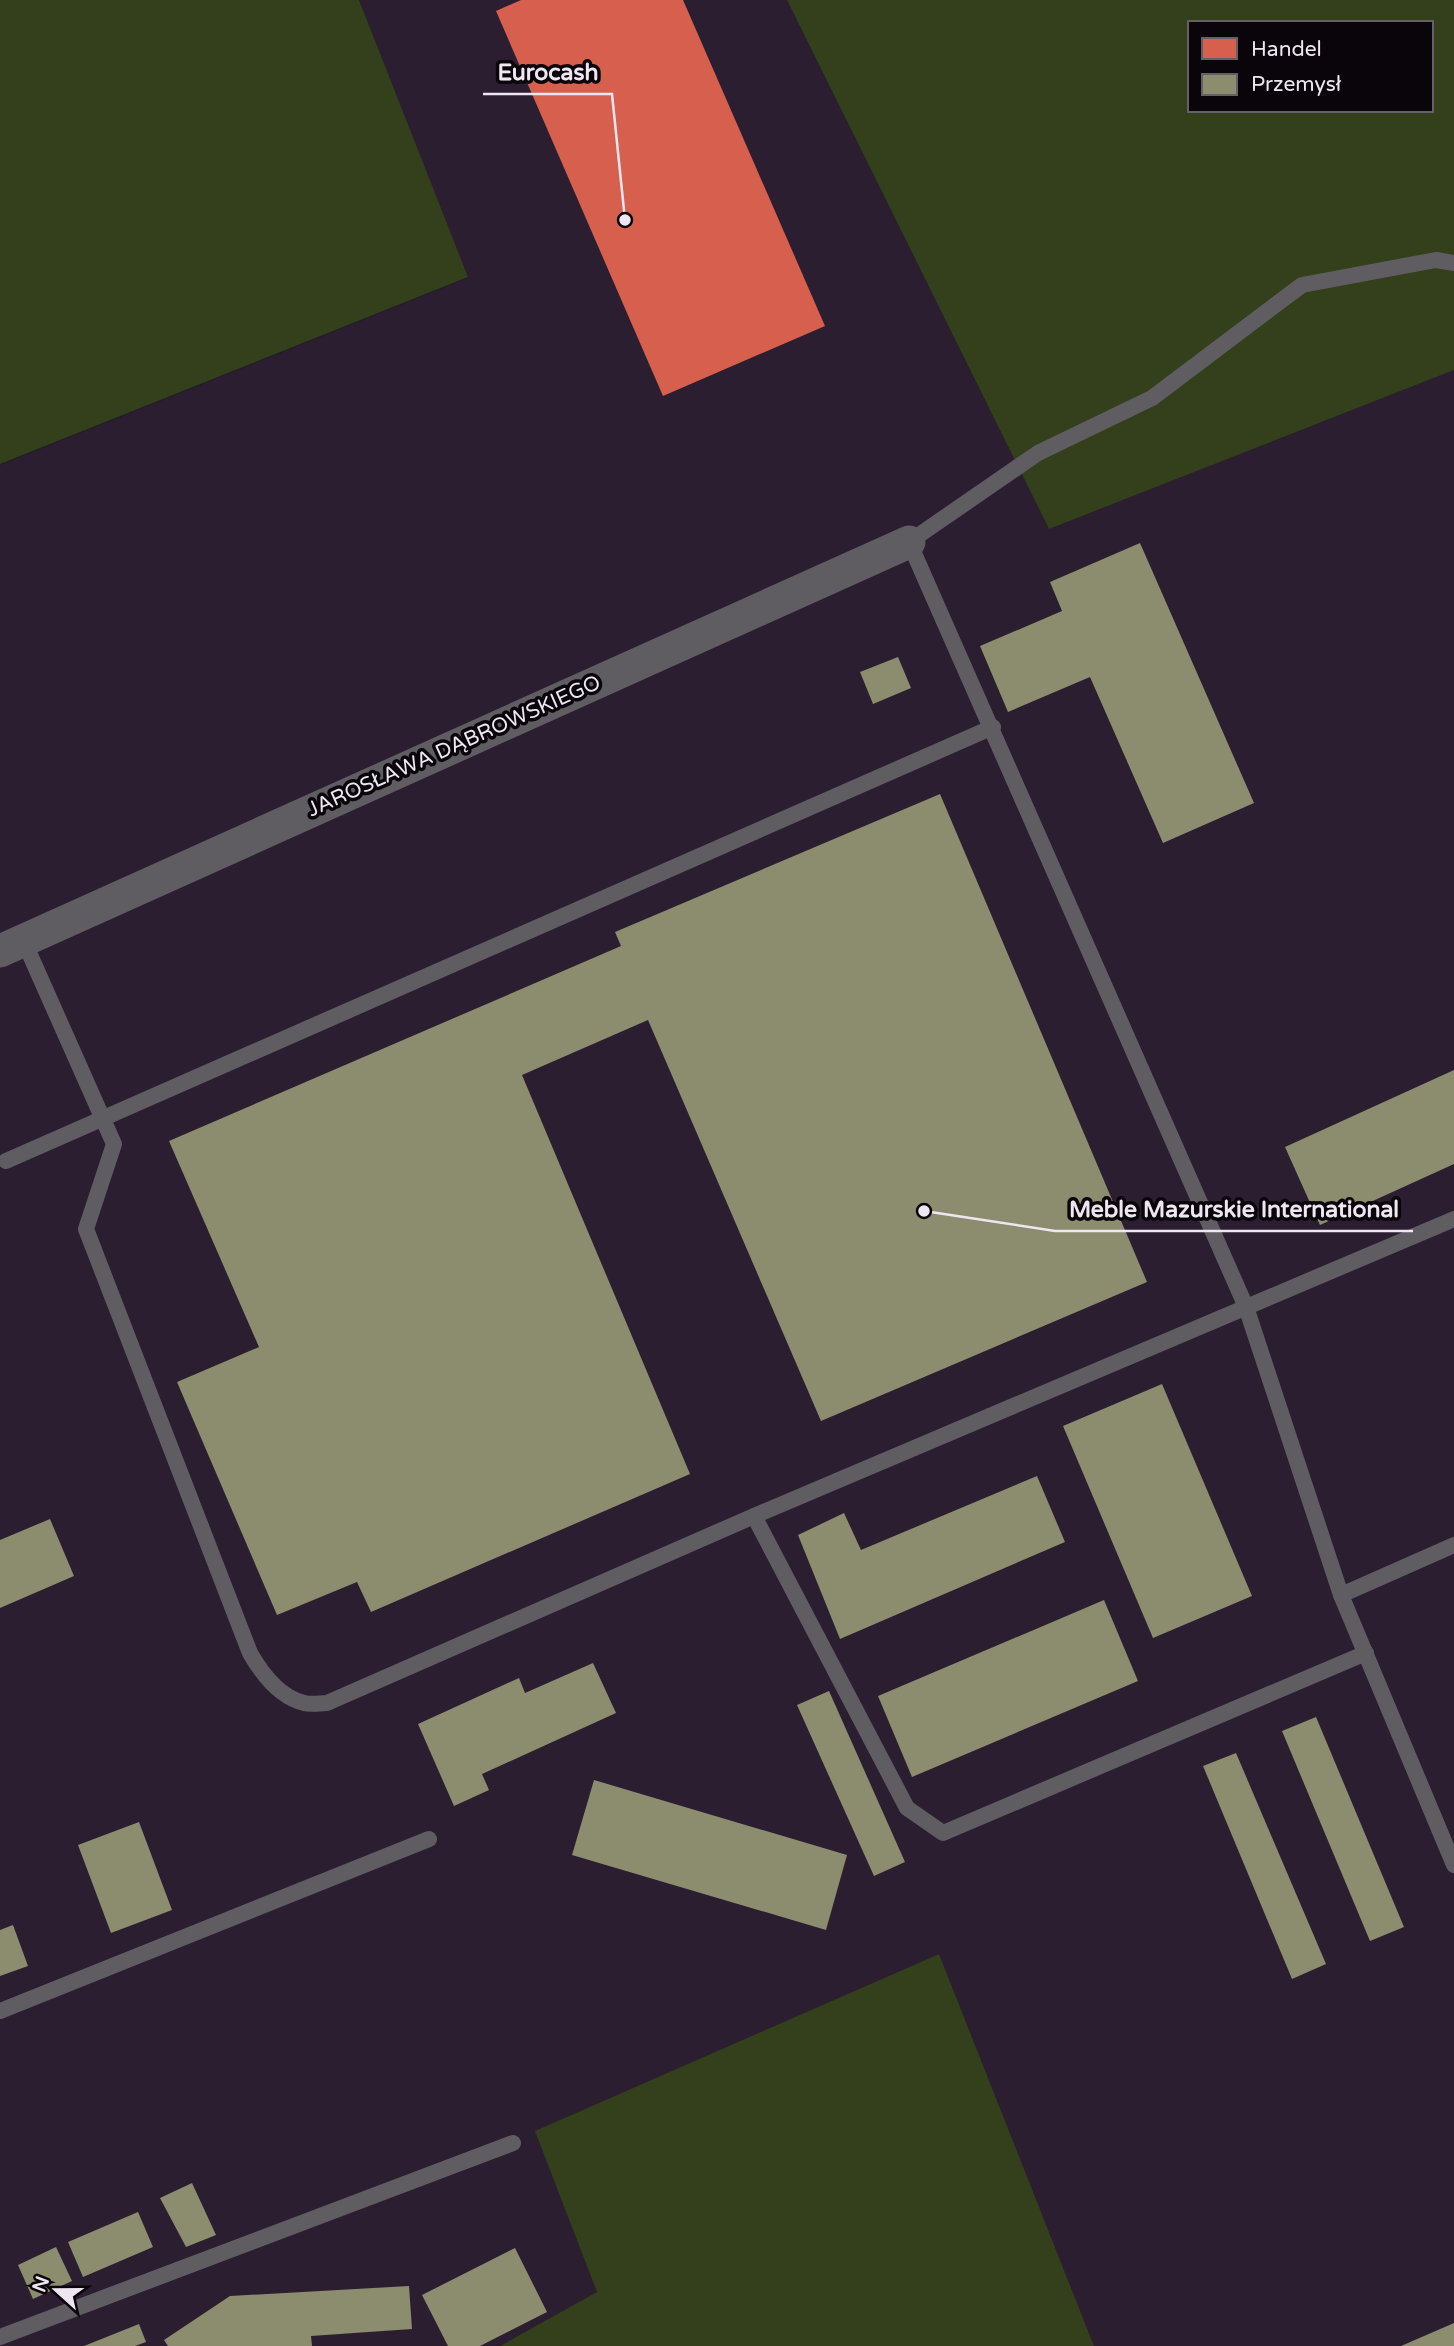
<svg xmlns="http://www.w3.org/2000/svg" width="1454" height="2346" font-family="'Varela Round',sans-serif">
  <rect width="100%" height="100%" fill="#211c24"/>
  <path fill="#2b1e31" d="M 359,0 L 787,0 L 1049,529 L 1454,370 L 1454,2346 L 1094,2346 L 939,1954 L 536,2131 L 597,2292 L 500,2346 L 0,2346 L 0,465 L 468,278 Z"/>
  <g fill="#33401b" fill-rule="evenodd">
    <path d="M 0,0 L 359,0 L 468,277 L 0,464 Z"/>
    <path d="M 787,0 L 1454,0 L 1454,370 L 1049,529 ZM 1190,23 L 1431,23 L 1431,110 L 1190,110 Z"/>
    <path d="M 939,1954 L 1094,2346 L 500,2346 L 597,2292 L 535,2131 Z"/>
  </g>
  <path fill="#d6604d" d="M 521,0 L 683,0 L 825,326 L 663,396 L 496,11 Z"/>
  <g fill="#8c8c6e">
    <path d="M 1140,543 L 1254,803 L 1163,843 L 1090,677 L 1008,712 L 980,646 L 1062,611 L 1050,582 Z"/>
    <path d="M 898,657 L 911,688 L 873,704 L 860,672 Z"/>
    <path d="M 940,794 L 1147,1282 L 821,1421 L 648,1020 L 522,1075 L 690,1474 L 371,1612 L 357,1582 L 277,1615 L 177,1382 L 259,1347 L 169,1141 L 621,946 L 615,932 Z"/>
    <path d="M 1454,1070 L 1454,1164 L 1320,1225 L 1285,1147 Z"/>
    <path d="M 1162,1384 L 1252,1596 L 1153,1638 L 1063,1426 Z"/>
    <path d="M 1037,1476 L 1065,1542 L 840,1639 L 798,1535 L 844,1513 L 861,1550 Z"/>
    <path d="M 50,1519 L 74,1576 L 0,1608 L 0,1540 Z"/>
    <path d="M 1104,1600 L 1138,1681 L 912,1777 L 878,1696 Z"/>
    <path d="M 593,1663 L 616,1713 L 482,1774 L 489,1790 L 454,1806 L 418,1724 L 519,1678 L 525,1693 Z"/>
    <path d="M 829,1691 L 905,1862 L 874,1876 L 797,1705 Z"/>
    <path d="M 1316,1717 L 1404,1927 L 1370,1941 L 1282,1731 Z"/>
    <path d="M 1236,1753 L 1326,1964 L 1292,1979 L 1203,1766 Z"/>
    <path d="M 594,1780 L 847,1855 L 826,1930 L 572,1855 Z"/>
    <path d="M 139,1822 L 172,1910 L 111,1933 L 78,1845 Z"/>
    <path d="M 13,1925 L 28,1966 L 0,1976 L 0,1930 Z"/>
    <path d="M 192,2183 L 216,2235 L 186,2247 L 160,2198 Z"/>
    <path d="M 138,2212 L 153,2247 L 83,2277 L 68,2242 Z"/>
    <path d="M 56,2247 L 72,2281 L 33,2299 L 18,2265 Z"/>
    <path d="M 515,2248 L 547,2312 L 480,2346 L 448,2346 L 422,2295 Z"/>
    <path d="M 409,2286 L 412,2329 L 311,2336 L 312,2346 L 168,2346 L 164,2340 L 230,2296 Z"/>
    <path d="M 1454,2323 L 1454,2346 L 1401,2346 Z"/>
    <path d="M 139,2324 L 146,2342 L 135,2346 L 84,2346 Z"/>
  </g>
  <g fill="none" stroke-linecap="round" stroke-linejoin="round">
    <g stroke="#5f5d62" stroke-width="16">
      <path d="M 1454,263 L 1436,260 L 1302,285 L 1152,398 L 1038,453 L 909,542 L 1246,1307 L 1341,1595 L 1454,1865"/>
      <path d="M 23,939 L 114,1144 L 86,1229 L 250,1653 C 262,1674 279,1697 304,1703 C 311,1705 320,1703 327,1703 L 754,1516 L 1454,1219"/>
      <path d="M 6,1161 L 993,727"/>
      <path d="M 754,1516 L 907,1808 L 943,1833 L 1366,1653"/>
      <path d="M 1341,1595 L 1454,1545"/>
      <path d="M 0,2011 L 429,1839"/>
      <path d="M 0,2337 L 513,2143"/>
    </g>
    <path stroke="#5f5d62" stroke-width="33" d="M 0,951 L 909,542"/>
  </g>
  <g text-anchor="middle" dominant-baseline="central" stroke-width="7" stroke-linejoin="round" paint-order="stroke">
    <g font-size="21" fill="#eee7f2" stroke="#09050b">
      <text transform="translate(454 746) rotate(-24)">JAROSŁAWA DĄBROWSKIEGO</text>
    </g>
  </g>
  <path fill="none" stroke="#eee7f2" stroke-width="2.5" d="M625 220L612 94H483M924 1211L1055 1231H1413"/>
  <g fill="#eee7f2" stroke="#09050b" stroke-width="2.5">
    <circle cx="625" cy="220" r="7"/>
    <circle cx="924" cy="1211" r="7"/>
  </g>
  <g font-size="23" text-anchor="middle" font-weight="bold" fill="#eee7f2" stroke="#09050b" stroke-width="7" stroke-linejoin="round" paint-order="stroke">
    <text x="548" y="80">Eurocash</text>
    <text x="1234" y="1217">Meble Mazurskie International</text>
  </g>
  <rect x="1188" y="21" width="245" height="91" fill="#09050b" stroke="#655f67" stroke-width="2"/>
  <rect x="1202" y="38" width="35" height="21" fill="#d6604d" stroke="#655f67" stroke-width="2"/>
  <text x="1251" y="56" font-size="21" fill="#eee7f2">Handel</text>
  <rect x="1202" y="74" width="35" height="21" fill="#8c8c6e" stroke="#655f67" stroke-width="2"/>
  <text x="1251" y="91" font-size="21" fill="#eee7f2">Przemysł</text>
  <g transform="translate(56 2290) rotate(291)" stroke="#09050b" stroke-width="5" paint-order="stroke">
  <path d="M0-5L12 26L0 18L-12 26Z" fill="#eee7f2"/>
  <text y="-10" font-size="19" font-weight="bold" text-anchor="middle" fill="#eee7f2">N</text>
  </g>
</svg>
